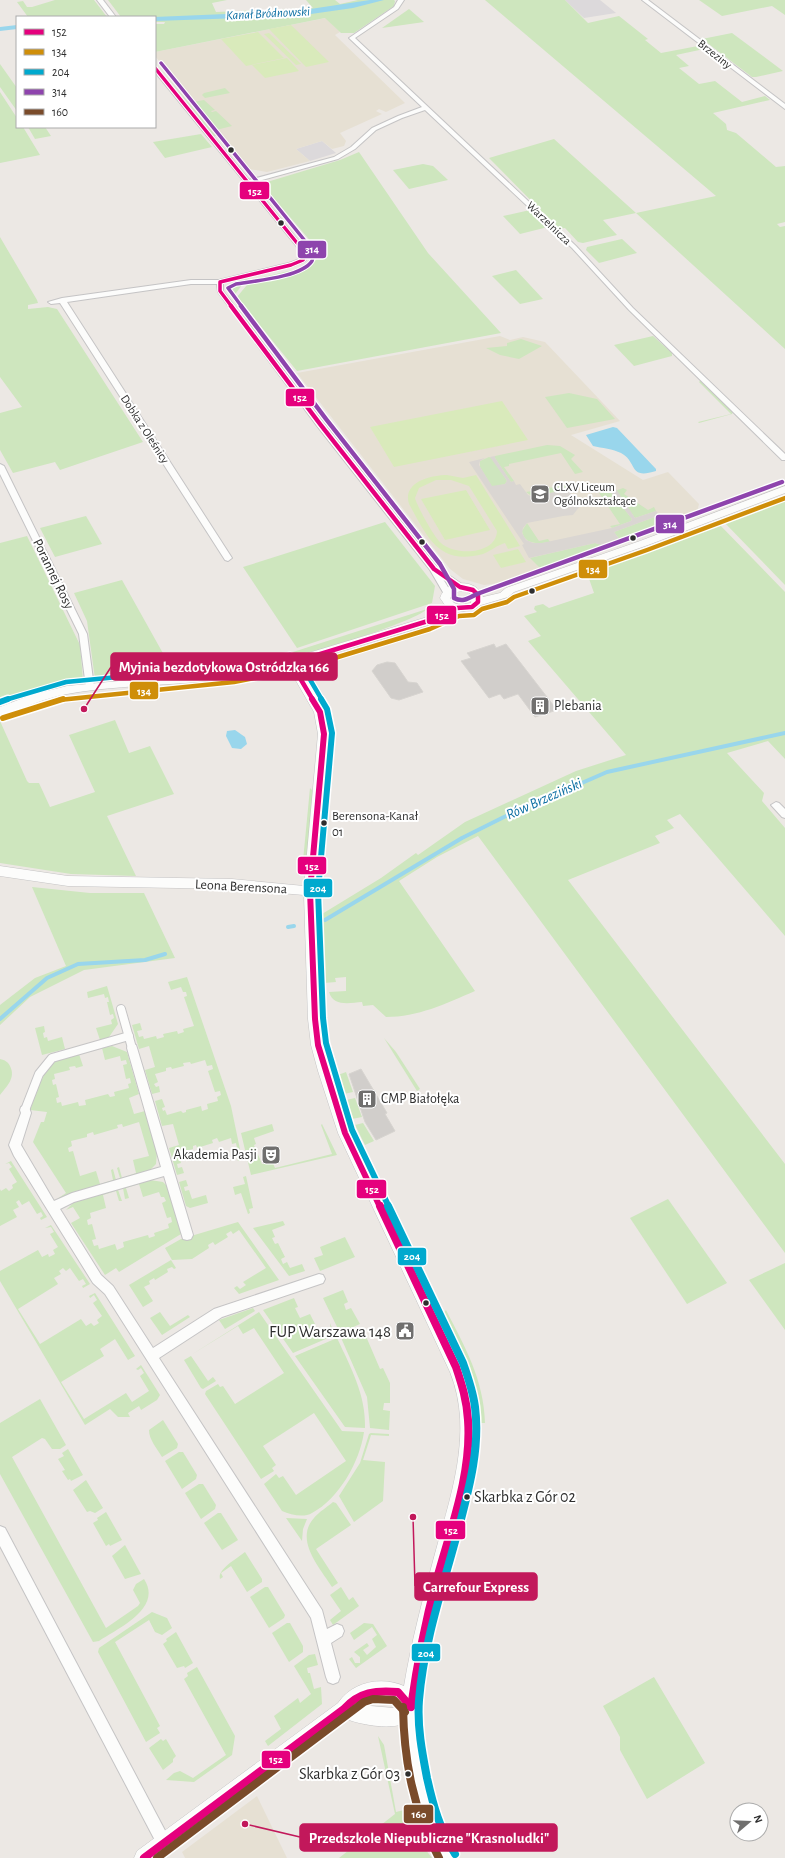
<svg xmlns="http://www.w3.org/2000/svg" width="785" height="1858" font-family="'Alegreya Sans',sans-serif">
  <rect width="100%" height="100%" fill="#ece8e4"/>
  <g fill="#dcd9db">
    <path d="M 565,0 L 600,0 L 616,13 L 584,18 Z"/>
    <path d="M 322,141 L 336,153 L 310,161 L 296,149 Z"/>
  </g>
  <g fill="#e6e0d3">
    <path d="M 326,18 L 340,32 L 335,35 L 405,103 L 386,112 L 379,109 L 376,111 L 382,114 L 340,133 L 346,141 L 344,146 L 332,149 L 322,141 L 296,149 L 310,161 L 267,172 L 249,169 L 155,56 L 155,52 Z"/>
    <path d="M 500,336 L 510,340 L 523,337 L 545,342 L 620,421 L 571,435 L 643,480 L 668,472 L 699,504 L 697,512 L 688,515 L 678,513 L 670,516 L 672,519 L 670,522 L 508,582 L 484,585 L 463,579 L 450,569 L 297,373 Z"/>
    <path d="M 257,1796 L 287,1858 L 185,1858 L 182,1852 Z"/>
  </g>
  <g fill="#cee6be">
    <path d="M 55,0 L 94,0 L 107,17 L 28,17 L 17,2 L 23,1 L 27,7 L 32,7 Z"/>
    <path d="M 108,0 L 227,0 L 212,3 L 216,12 L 313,8 L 306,0 L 335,0 L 340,4 L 358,0 L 394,0 L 395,1 L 394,6 L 354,33 L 341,33 L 325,18 L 155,52 L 155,24 L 164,24 L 165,22 L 155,22 L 155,17 L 121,17 Z"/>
    <path d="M 485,0 L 565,0 L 588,23 L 619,16 L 648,39 L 645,40 L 661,53 L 698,46 L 704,49 L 676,55 L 689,66 L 679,68 L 699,84 L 715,81 L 742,102 L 765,96 L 770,100 L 713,113 L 726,124 L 727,130 L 736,133 L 776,167 L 785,166 L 785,222 L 777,224 L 780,227 L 785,226 L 785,349 L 636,213 L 603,220 L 617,235 L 583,243 L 578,242 L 565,228 L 559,229 L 489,158 L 554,139 L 636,213 L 716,196 Z"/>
    <path d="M 699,0 L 785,0 L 785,15 L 772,6 L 722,16 Z"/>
    <path d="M 409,9 L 424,22 L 382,28 Z"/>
    <path d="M 732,33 L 783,71 L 756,77 L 752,77 L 702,39 Z"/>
    <path d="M 155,62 L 216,136 L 214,136 Z"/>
    <path d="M 0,64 L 17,88 L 17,111 L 0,87 Z"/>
    <path d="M 225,88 L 230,93 L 205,98 L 202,95 L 204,93 Z"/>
    <path d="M 0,92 L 17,118 L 17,127 L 23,127 L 40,155 L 0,163 Z"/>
    <path d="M 204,100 L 215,110 L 211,111 L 212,112 L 216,111 L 232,126 L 216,130 L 193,102 Z"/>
    <path d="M 28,127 L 45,127 L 51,136 L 35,139 Z"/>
    <path d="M 201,134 L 212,147 L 165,158 L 153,142 Z"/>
    <path d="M 359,152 L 428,253 L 501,333 L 297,371 L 237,297 L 251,280 L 310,266 L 319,257 L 319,251 L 266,189 L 267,182 L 340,160 Z"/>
    <path d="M 423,164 L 433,166 L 448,180 L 409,189 L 393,170 Z"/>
    <path d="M 530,210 L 546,226 L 544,228 L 520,234 L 503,216 Z"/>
    <path d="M 0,237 L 37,300 L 38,303 L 28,305 L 28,309 L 48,307 L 57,309 L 143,442 L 60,470 L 55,462 L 13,473 L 0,450 L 0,413 L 22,407 L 0,377 Z"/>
    <path d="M 622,239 L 637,253 L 599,263 L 586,250 L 587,247 Z"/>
    <path d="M 516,270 L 543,299 L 520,304 L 492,276 Z"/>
    <path d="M 250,278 L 245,281 L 233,297 L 260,332 L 255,333 L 227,290 L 231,283 Z"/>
    <path d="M 653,336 L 672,353 L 672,356 L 634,366 L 614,345 Z"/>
    <path d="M 521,339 L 542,346 L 519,359 L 500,355 L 486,348 L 507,346 L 507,343 Z"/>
    <path d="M 701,380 L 733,412 L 732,414 L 699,423 L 698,422 L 731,414 L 699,382 Z"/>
    <path d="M 569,393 L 597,399 L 615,419 L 567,428 L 545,397 Z"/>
    <path d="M 547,445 L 560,446 L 575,455 L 571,459 L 583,472 L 575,474 L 561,453 L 509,464 L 509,466 L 504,467 L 514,481 L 511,482 L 495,458 L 495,456 Z"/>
    <path d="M 489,457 L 492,458 L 507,481 L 505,484 L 492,487 L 480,467 L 480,461 Z"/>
    <path d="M 565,485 L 568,489 L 533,497 L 526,492 Z"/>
    <path d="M 623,488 L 627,490 L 624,494 L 648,510 L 654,507 L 656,511 L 635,518 L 615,491 Z"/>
    <path d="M 610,491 L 632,519 L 631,521 L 612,528 L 610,526 L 620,524 L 599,493 Z"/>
    <path d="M 785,495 L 785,585 L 721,519 Z"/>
    <path d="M 660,515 L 670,516 L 672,519 L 670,522 L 620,540 L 614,532 Z"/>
    <path d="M 86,516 L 102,544 L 55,557 L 40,528 Z"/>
    <path d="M 385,522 L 435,586 L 432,603 L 297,648 L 243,567 Z"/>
    <path d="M 527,523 L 539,541 L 548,539 L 550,542 C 539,544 524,545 522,531 Z"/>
    <path d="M 718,523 L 785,592 L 785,759 L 768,741 L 727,753 L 764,793 L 762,801 L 785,828 L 785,936 L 680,814 L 667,820 L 674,828 L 655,836 L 660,843 L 568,880 L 785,1164 L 785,1253 L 478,836 L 437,857 L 399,881 L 475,991 C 445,1004 418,1017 386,1017 L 373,1005 L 363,1006 L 362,1002 C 350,1003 333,1007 329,992 L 346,991 L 346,977 L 335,978 L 336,982 L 324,983 L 322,914 L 381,878 L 416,853 L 418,855 L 465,822 L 576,771 L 626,755 L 528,641 L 541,636 L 524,616 L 537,612 L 534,609 L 535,606 L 543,604 L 549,608 L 594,593 L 587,573 Z"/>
    <path d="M 27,536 L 80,645 L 83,680 L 46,687 L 0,702 L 0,543 Z"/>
    <path d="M 595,543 L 605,546 L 541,569 L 530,558 Z"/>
    <path d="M 122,580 L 174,673 L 95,679 L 87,621 L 74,593 Z"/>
    <path d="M 427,609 C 420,619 309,656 295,654 L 293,652 Z"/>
    <path d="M 115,720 L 129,753 L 150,746 L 174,794 L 107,816 L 136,876 L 71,874 L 0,863 L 0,721 L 27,781 L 29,783 L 39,783 L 50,807 L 95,792 L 69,735 Z"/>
    <path d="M 310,788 L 314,792 L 306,871 L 302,871 Z"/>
    <path d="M 32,887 L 90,893 L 144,893 L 175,958 L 84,970 L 30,997 L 0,1025 L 0,1005 L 35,978 L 66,966 Z"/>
    <path d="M 187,977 L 231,1106 L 242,1159 L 238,1161 L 234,1149 L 237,1148 L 236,1143 L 232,1144 L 231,1138 L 219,1142 L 217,1138 L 212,1140 L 213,1143 L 197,1148 L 196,1145 L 193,1146 L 193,1149 L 178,1153 L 181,1163 L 177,1164 L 178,1168 L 182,1167 L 184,1173 L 177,1175 L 169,1148 L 179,1145 L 173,1124 L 162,1126 L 155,1101 L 162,1099 L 165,1107 L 162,1108 L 163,1111 L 165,1110 L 167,1115 L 181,1111 L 183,1113 L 186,1112 L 186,1110 L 201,1106 L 202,1111 L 208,1109 L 207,1104 L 218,1101 L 217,1097 L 221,1095 L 220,1091 L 215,1092 L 208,1071 L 213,1069 L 212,1065 L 207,1066 L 205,1060 L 191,1064 L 190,1062 L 183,1063 L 184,1066 L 172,1069 L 171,1067 L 166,1068 L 166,1071 L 155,1074 L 158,1082 L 154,1084 L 156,1087 L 159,1086 L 160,1092 L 152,1094 L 145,1070 L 155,1067 L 149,1046 L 139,1049 L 132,1025 L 140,1023 L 142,1030 L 137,1031 L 139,1037 L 143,1036 L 144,1039 L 156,1036 L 157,1039 L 164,1037 L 163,1034 L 177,1031 L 178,1034 L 184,1032 L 183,1029 L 194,1026 L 184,997 L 187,996 L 186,992 L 183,992 L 181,987 L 171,990 L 168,982 Z"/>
    <path d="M 107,986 L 118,1024 L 109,1037 L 100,1040 L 96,1028 L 112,1024 L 111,1020 L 114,1018 L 113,1014 L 110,1015 L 107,1002 L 109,1002 L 108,997 L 105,998 L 104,994 L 88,998 L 87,992 Z"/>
    <path d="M 44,1026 L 45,1032 L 43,1033 L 44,1038 L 47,1037 L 48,1041 L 62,1037 L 65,1049 L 42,1055 L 35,1028 Z"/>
    <path d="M 384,1038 L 396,1052 L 420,1089 L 417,1091 Z"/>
    <path d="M 112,1046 L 127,1052 L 139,1094 L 129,1098 L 134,1114 L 145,1111 L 157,1152 L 156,1164 L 149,1171 L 120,1178 L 117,1168 L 119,1167 L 122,1178 L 136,1173 L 133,1160 L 149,1156 L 139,1122 L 123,1127 L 122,1124 L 117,1125 L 118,1128 L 94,1135 L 93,1132 L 87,1134 L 87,1137 L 71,1141 L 72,1146 L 68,1148 L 69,1152 L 73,1151 L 80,1176 L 96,1171 L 100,1184 L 113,1180 L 111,1170 L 113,1169 L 116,1180 L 57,1199 L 66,1193 L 33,1142 L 41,1122 L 44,1122 L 47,1112 L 30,1110 C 35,1097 43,1069 55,1062 C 62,1058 72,1057 79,1054 L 83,1066 L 76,1068 L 75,1066 L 69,1067 L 70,1070 L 54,1074 L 55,1079 L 52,1080 L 53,1085 L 56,1084 L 59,1097 L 56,1098 L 57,1103 L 61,1102 L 62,1106 L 78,1102 L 79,1106 L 86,1105 L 85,1100 L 108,1094 L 110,1097 L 115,1096 L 114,1092 L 129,1088 L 128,1084 L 131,1083 L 130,1078 L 126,1079 L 123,1065 L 127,1064 L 126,1060 L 121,1061 L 120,1056 L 105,1060 L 102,1048 Z"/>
    <path d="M 0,1059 C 5,1060 8,1062 10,1066 C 16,1078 7,1086 0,1095 Z"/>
    <path d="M 346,1072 L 353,1092 L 344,1094 L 338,1075 Z"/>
    <path d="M 355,1098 L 362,1117 L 352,1119 L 346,1100 Z"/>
    <path d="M 363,1123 L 374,1141 L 365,1145 L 355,1125 Z"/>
    <path d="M 272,1124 L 274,1131 L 254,1138 L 256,1144 L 254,1145 L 262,1164 L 272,1161 L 275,1168 L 332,1154 L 321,1125 L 322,1124 L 337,1155 L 251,1175 L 241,1133 Z"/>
    <path d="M 11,1161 L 47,1217 L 41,1220 L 40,1218 L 43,1216 L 41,1212 L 37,1214 L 29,1201 L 22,1205 L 19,1200 L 16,1202 L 19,1207 L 13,1210 L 17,1217 L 0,1226 L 0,1189 L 1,1191 L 6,1188 L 9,1191 L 13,1188 L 12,1185 L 17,1182 L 9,1169 L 12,1167 L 9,1163 L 5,1164 Z"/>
    <path d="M 246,1176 L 253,1208 L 249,1209 L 250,1213 L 248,1214 L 241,1193 L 235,1195 L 233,1187 L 245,1184 L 243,1177 Z"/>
    <path d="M 150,1180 L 163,1182 L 167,1186 L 181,1234 L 119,1272 L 116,1268 L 105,1275 L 71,1223 L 80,1218 L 73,1207 L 66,1210 L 74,1202 L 118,1190 L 122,1201 L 119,1201 L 116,1191 L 103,1195 L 106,1208 L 90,1213 L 91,1218 L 87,1220 L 88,1225 L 92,1224 L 96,1239 L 92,1240 L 94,1246 L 98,1245 L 99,1249 L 115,1244 L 117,1250 L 124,1247 L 123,1242 L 148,1235 L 149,1238 L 155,1236 L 154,1233 L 169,1228 L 168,1224 L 172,1222 L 171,1217 L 167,1218 L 162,1203 L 166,1201 L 164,1197 L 161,1197 L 159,1192 L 143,1197 L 139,1184 L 126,1188 L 129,1198 L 125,1199 L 123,1188 Z"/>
    <path d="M 186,1180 L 188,1186 L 184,1187 L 185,1191 L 189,1190 L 192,1199 L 206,1195 L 208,1203 L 190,1208 L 186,1206 L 179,1182 Z"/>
    <path d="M 668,1199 L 727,1283 L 687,1304 L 630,1218 Z"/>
    <path d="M 283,1221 L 285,1225 L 272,1230 L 275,1237 L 272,1238 L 275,1244 L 278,1243 L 285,1257 L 281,1259 L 283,1264 L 287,1262 L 290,1268 L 302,1264 L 305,1271 L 289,1276 L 253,1228 Z"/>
    <path d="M 238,1222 L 279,1280 L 239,1294 L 234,1288 L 237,1286 L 240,1289 L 246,1285 L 243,1282 L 266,1268 L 239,1230 L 233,1234 L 231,1231 L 226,1234 L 228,1237 L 215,1245 L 213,1242 L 208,1245 L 209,1248 L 192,1259 L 172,1260 L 165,1248 L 181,1239 Z"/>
    <path d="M 51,1225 L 90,1284 L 83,1288 L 82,1286 L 86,1284 L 83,1279 L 79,1281 L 70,1268 L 66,1271 L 63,1268 L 59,1271 L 61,1274 L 54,1278 L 58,1284 L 18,1309 L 40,1344 L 81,1319 L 86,1326 L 91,1323 L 94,1326 L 99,1323 L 97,1320 L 102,1316 L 93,1303 L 97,1300 L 94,1295 L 90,1298 L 89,1296 L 95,1293 L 135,1356 L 128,1360 L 115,1339 L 100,1349 L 104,1356 L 61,1382 L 84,1419 L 126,1393 L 132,1402 L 149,1391 L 140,1376 L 144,1373 L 141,1368 L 138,1370 L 136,1369 L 141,1365 L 160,1395 L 157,1400 L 141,1410 L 139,1406 L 128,1413 L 130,1417 L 118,1417 L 110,1409 L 85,1425 L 0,1281 L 0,1271 L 38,1250 L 42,1257 L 48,1254 L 49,1257 L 55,1254 L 53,1250 L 58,1247 L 50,1234 L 54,1232 L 51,1227 L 45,1228 Z"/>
    <path d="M 345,1237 L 355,1257 L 320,1271 L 314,1258 L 323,1255 L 320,1247 Z"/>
    <path d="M 171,1260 L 176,1268 L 174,1269 L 172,1267 L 167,1269 L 168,1272 L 155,1280 L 154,1278 L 149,1281 L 150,1284 L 144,1287 L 153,1301 L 143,1307 L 129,1285 Z"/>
    <path d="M 785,1263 L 785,1330 L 749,1280 Z"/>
    <path d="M 343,1290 L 348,1302 L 344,1304 L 346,1310 L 351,1308 L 360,1324 L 340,1333 L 323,1298 Z"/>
    <path d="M 294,1298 L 298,1307 L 295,1308 L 300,1318 L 310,1314 L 315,1324 L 316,1331 L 331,1334 L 330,1323 L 335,1335 L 293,1353 L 263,1310 Z"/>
    <path d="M 253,1308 L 255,1311 L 225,1329 L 219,1320 Z"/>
    <path d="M 446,1310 C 465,1347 484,1380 485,1423 L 480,1423 L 477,1420 C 474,1381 460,1348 443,1313 Z"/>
    <path d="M 160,1312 L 170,1326 L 188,1315 L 190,1317 L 162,1335 L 150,1318 Z"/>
    <path d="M 259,1312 L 342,1431 L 364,1432 C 360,1461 339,1499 312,1513 C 304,1518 291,1515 282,1511 L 264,1484 L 276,1474 L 279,1478 L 283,1476 L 296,1495 L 346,1461 L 314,1413 L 263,1446 L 276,1465 L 272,1468 L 274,1471 L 261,1479 L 205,1394 L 206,1391 L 218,1384 L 220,1387 L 223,1386 L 235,1404 L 284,1373 L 254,1328 L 243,1334 L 238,1326 L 191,1355 Z"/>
    <path d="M 362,1327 L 380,1369 L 383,1368 L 390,1383 L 390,1403 L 384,1403 L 383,1410 L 390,1411 L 389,1430 L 370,1428 L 367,1397 L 342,1340 L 342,1336 Z"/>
    <path d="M 337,1338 C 351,1368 366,1395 365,1428 L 345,1427 L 295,1356 Z"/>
    <path d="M 191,1356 L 208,1381 L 213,1377 L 216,1381 L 203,1389 L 201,1388 L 184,1360 Z"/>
    <path d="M 40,1399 L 66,1445 L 60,1449 L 52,1449 L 45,1439 L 42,1438 L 12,1457 L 106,1628 L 138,1606 L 140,1603 L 133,1590 L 136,1584 L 144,1579 C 163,1608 119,1628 99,1641 L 93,1642 L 0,1474 L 0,1423 Z"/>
    <path d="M 163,1420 L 178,1444 L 177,1448 L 162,1457 C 157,1448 149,1440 149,1430 Z"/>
    <path d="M 371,1433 L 389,1434 L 389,1436 L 371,1435 L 363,1460 L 385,1462 L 383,1501 L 354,1522 L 339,1496 L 360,1463 L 369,1434 Z"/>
    <path d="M 68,1449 L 83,1475 L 71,1481 L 70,1479 L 68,1480 L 62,1471 L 65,1470 L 58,1459 L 64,1456 L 62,1453 Z"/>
    <path d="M 179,1452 L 183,1452 L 197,1475 L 196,1479 L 182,1489 L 165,1461 Z"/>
    <path d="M 86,1480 L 103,1508 L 95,1513 L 90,1511 L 87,1512 L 73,1490 Z"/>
    <path d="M 199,1484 L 203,1484 L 216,1505 L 215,1509 L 201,1519 L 185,1493 Z"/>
    <path d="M 333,1502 L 336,1503 L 351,1525 L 316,1549 L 338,1583 L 332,1587 C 320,1568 294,1540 314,1518 C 319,1512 327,1507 333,1502 Z"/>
    <path d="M 106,1512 L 122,1540 L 110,1546 L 109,1544 L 106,1546 L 93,1523 L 98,1520 L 97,1518 Z"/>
    <path d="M 218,1513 L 221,1513 L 238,1540 L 222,1550 L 204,1523 Z"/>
    <path d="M 286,1518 L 307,1519 L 303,1529 L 302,1541 Z"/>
    <path d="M 125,1545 L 141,1574 L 125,1579 L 112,1556 Z"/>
    <path d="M 245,1552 L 262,1579 L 262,1582 L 247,1592 L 231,1566 L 221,1573 L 223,1577 L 220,1579 C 217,1569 238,1558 245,1552 Z"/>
    <path d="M 265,1587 L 268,1587 L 285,1615 L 284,1618 L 269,1628 L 250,1597 Z"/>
    <path d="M 341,1587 L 349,1600 L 353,1597 L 359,1606 L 333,1625 L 330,1620 L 341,1611 L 330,1595 Z"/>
    <path d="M 152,1612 L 167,1618 L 172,1628 L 162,1635 L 155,1632 L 149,1620 L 115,1642 L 160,1726 L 157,1728 L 160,1733 L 146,1742 L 98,1652 L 99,1648 Z"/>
    <path d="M 287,1623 L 290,1623 L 303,1646 L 303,1652 L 289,1662 L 272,1633 Z"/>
    <path d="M 364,1623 L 373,1624 L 387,1646 L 356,1668 L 349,1659 L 352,1657 L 355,1663 L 360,1663 L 360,1657 L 354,1652 L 367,1643 L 369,1646 L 363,1650 L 367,1655 L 376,1647 L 372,1639 L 377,1635 L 372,1627 L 354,1640 L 350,1633 Z"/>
    <path d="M 176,1632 L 193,1663 L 185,1668 L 184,1666 L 177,1668 L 163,1644 L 167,1641 L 166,1639 Z"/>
    <path d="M 315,1654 L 318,1665 L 307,1668 L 308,1673 L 310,1673 L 314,1689 L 321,1687 L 322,1704 L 268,1746 L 265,1741 L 281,1729 L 274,1716 L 298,1698 L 300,1703 L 311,1694 L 294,1666 L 309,1655 Z"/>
    <path d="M 197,1667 L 235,1736 L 232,1755 L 194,1782 L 166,1780 L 174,1773 L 180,1771 L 193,1778 L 226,1755 L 184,1679 L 188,1676 L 187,1673 Z"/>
    <path d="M 654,1677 L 705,1763 L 647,1799 L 620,1750 L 620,1737 L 603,1706 Z"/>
    <path d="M 378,1736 L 384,1745 L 396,1812 L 404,1810 L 412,1832 L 432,1858 L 339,1858 L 395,1814 Z"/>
    <path d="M 161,1739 L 163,1741 L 166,1739 L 176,1756 L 173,1759 L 173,1762 L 163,1770 L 149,1748 Z"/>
  </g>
  <g fill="#d9eabb" fill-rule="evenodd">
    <path d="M 291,25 L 329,62 L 306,67 L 269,29 Z"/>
    <path d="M 258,32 L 284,58 L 246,66 L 221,39 Z"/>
    <path d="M 269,33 L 301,64 L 296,65 L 264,34 Z"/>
    <path d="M 287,58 L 299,71 L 265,78 L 252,65 Z"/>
    <path d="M 502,401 L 528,440 L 394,467 L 370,427 Z"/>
    <path d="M 447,475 L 463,478 L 476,475 L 520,546 L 508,549 L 505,543 C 497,545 491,551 483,554 C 438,566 427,536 409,504 C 402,482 431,475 447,475 ZM 436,480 L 451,480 L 469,486 L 497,531 C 496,555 455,556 441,543 C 434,537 417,506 415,498 L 419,488 Z"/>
    <path d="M 466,490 L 490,530 L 445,540 L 421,499 Z"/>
    <path d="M 518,549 L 526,562 L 501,568 L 493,555 Z"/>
  </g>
  <path fill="#dad6d2" d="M 495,456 L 495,458 L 511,482 L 514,481 L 516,485 L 520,484 L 528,495 L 533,497 L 568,489 L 580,506 L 573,515 L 563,516 L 527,523 L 523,528 L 522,533 L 526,540 L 533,543 L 542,543 L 612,528 L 631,521 L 632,519 L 610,491 L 616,489 L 635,518 L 656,511 L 660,515 L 614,532 L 620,540 L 605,546 L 595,543 L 529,558 L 522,545 L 524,544 L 469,462 L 485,458 L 480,461 L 479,465 L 492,486 L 505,484 L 507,481 L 490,457 Z"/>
  <g fill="#99d6ec">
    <path d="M 613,427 L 617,428 L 656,469 L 656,471 C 628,480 638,462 621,453 C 613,449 602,448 593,446 L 586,435 Z"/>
    <path d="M 235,730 L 245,737 L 247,744 L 241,749 L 232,748 L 226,736 L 227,731 Z"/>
  </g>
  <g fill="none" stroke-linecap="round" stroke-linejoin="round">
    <g stroke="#99d6ec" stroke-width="4">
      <path d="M 325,920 L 462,838 L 504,817 L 607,772 L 785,733"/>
      <path d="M 288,927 L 294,926"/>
      <path d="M 0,1019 L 47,978 L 78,964 L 145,960 L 165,954"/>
    </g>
    <g fill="#99d6ec" fill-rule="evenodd">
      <path d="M 370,0 L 384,0 L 353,8 L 297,16 L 155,21 L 154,17 L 297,11 Z"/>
      <path d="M 17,25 L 17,29 L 0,31 L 0,27 Z"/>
    </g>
  </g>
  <g fill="#d1cecb" stroke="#d7d4d0">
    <path d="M 494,644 L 496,648 L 506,644 L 557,710 L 535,717 L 518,694 L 504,699 L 500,694 L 489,698 L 461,661 L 471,658 L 467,653 Z"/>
    <path d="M 387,662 L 395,663 L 408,682 L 417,683 L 423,692 L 399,700 L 391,698 L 372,671 L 377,665 Z"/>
    <path d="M 361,1069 L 387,1113 L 385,1114 L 395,1131 L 376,1140 L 365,1122 L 349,1074 Z"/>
  </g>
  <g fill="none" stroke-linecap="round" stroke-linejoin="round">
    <defs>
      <g id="pedestrian">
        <path d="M 121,1009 L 132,1048"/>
        <path d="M 25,1110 L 39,1074 L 52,1058 L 129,1036"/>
      </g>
      <g id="minor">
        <path d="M 97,0 L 103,0 L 116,17 L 110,17 Z"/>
        <path d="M 398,0 L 404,0 L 398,9 L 355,38 L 576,246 L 633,308 L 785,454 L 785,460 L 782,460 L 629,310 L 572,248 L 425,110 L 402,118 L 376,130 L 355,149 L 338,159 L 251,183 L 309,254 L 305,261 L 293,266 L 226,282 L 223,283 L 223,291 L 323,422 L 437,567 L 463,585 L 463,589 L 457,589 L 443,579 L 451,592 L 450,594 L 444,594 L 430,570 L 317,426 L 218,292 L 217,284 L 191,284 L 67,302 L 232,558 L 228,561 L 225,560 L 60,303 L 51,304 L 48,302 L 62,298 L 191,280 L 219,280 L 289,263 L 300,259 L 303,254 L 155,72 L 155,66 L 249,180 L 334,157 L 351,147 L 372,128 L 398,116 L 422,107 L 349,38 L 394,7 Z"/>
        <path d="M 642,0 L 648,0 L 785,104 L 785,109 Z"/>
        <path d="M 0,464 L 4,466 L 87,634 L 94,687 L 93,689 L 87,689 L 86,687 L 79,634 L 0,474 Z"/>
        <path d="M 776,802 L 779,803 L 785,809 L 785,818 L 782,817 L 771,805 Z"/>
        <path d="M 132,1044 L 136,1045 L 137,1048 L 193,1235 L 191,1239 L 187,1240 L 183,1239 L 164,1176 L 74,1202 L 60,1209 L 101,1275 L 113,1286 L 153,1348 L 214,1309 L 319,1274 L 323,1275 L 325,1279 L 323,1283 L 222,1317 L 159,1358 L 322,1610 L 327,1629 L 337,1624 L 342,1626 L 344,1631 L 342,1636 L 331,1643 L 340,1677 L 338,1682 L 333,1684 L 328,1682 L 326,1677 L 311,1618 L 105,1294 L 93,1283 L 14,1156 L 9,1145 L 21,1113 L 20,1110 L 21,1107 L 25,1105 L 29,1107 L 31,1113 L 21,1145 L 54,1201 L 72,1193 L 161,1167 L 127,1048 L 128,1045 Z"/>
        <path d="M 0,1526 L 5,1528 L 169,1838 L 171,1843 L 169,1848 L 164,1850 L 159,1848 L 0,1546 Z"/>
      </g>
      <path id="tertiary" d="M 785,486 L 785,493 L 648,545 L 514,592 L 508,597 L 481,605 L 475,609 L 458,612 L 432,624 L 297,664 L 326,712 L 330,734 L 316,891 L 322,1019 L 325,1045 L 352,1133 L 461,1361 C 468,1376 474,1391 476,1407 C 481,1450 468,1491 457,1532 C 442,1590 423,1650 420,1710 C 418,1742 428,1797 440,1826 C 445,1837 453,1847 458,1858 L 437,1858 C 413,1820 405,1769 402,1724 C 388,1730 359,1724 346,1719 L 160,1858 L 134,1858 L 137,1851 L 338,1703 C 352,1682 381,1676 404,1686 C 411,1644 422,1602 433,1561 C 449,1500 475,1434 450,1372 L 338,1133 L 318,1071 L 311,1045 L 308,1019 L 304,895 L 232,889 L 68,886 L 0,876 L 0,866 L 68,876 L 232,879 L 304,886 L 318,734 L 314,712 L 288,667 C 219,688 138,681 67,694 C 44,698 23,709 0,715 L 0,707 L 31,695 L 67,686 L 213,672 L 272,664 L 424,618 L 447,608 L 440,598 C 446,579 477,578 483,597 L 500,593 L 506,588 L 640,541 ZM 465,590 L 472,595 L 471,603 L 460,605 L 454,603 L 450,598 L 454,593 ZM 382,1699 L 393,1700 L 398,1705 L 394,1708 L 359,1705 L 368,1700 Z"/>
    </defs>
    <use href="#pedestrian" stroke="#c5c4c5" stroke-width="10"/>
    <use href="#minor" stroke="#c5c4c5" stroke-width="2"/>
    <use href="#tertiary" stroke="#c5c4c5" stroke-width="1"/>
    <use href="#pedestrian" stroke="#fcfcfb" stroke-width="8"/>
    <use href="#minor" fill="#fcfcfb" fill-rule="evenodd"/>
    <use href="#tertiary" fill="#fcfcfb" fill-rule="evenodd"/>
    <defs>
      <path id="bus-1-far3" d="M 155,68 L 306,254 L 303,260 L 291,265 L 220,282 L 220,291 L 232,307"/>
      <g id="bus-1-far2">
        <path d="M 231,306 L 320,424 L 434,569 L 460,587 L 473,590 L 478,595 L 478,602 L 472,607 L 457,608 L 428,621 L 291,663"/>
        <path d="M 291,663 L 313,700"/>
      </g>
      <path id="bus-1-far1" d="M 312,699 L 320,712 L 324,734 L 310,891 L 315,1019 L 318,1045 L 345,1133 L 380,1207"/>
      <g id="bus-1">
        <path d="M 380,1206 L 456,1367 C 462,1385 467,1401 468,1420 C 472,1475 450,1530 436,1582 C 425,1623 417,1665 411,1707"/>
        <path d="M 144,1858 L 344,1709 C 359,1692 376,1690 398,1692 L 411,1707"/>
      </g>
      <path id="bus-2-far1" d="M 59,700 L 234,682 L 292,671 L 430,629 L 459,616 L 474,615 L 482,609 L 507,602 L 514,597 L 647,550 L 785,498"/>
      <path id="bus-2" d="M 3,718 L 63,699"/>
      <g id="bus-3-far2">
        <path d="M 298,659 L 322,700"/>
        <path d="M 5,700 L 66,682 L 232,666 L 290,655"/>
      </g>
      <g id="bus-3-far1">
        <path d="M 321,699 L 327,709 L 332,733 L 318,891 L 323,1018 L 326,1043 L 352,1130 L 389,1207"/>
        <path d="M 0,702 L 8,699"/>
      </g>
      <path id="bus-3" d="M 388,1206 L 463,1363 C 468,1377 473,1391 475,1407 C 480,1446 470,1485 460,1523 C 445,1581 424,1639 419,1700 C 417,1726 422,1752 427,1778 C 433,1805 440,1830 455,1854"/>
      <path id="bus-4-far1" d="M 161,63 L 314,252 C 313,255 313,259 312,261 C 302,277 254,281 236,284 L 228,288 L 242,307"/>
      <path id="bus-4" d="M 241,306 L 326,419 L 440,564 L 454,589 L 454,598 C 463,603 469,598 477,594 L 782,482"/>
      <g id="bus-5">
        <path d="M 403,1707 C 404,1761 413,1810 439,1858"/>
        <path d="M 157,1858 L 364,1702 L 373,1699 L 394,1700 L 405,1712"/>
      </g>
    </defs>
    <use href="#bus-1-far3" stroke="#fff" stroke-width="5.5"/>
    <use href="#bus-1-far2" stroke="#fff" stroke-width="7"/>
    <use href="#bus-1-far1" stroke="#fff" stroke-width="9"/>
    <use href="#bus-1" stroke="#fff" stroke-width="11"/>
    <use href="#bus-2-far1" stroke="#fff" stroke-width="7"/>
    <use href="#bus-2" stroke="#fff" stroke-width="9"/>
    <use href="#bus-3-far2" stroke="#fff" stroke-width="7"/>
    <use href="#bus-3-far1" stroke="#fff" stroke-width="9"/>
    <use href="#bus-3" stroke="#fff" stroke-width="11"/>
    <use href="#bus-4-far1" stroke="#fff" stroke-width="5.5"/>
    <use href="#bus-4" stroke="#fff" stroke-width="7"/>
    <use href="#bus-5" stroke="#fff" stroke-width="11"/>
    <use href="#bus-1-far3" stroke="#e5007d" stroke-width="3.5"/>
    <use href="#bus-1-far2" stroke="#e5007d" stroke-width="4.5"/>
    <use href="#bus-1-far1" stroke="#e5007d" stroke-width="6"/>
    <use href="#bus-1" stroke="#e5007d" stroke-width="8"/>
    <use href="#bus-2-far1" stroke="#cf8e09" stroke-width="4.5"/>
    <use href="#bus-2" stroke="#cf8e09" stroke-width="6"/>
    <use href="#bus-3-far2" stroke="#00a9ce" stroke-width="4.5"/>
    <use href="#bus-3-far1" stroke="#00a9ce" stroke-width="6"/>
    <use href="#bus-3" stroke="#00a9ce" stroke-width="8"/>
    <use href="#bus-4-far1" stroke="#8e44ad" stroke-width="3.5"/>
    <use href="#bus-4" stroke="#8e44ad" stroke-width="4.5"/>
    <use href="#bus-5" stroke="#7a4b2a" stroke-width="8"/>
  </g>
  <defs>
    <symbol id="school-square" viewBox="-11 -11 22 22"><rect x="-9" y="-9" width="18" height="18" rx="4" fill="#706f6e" stroke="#fff"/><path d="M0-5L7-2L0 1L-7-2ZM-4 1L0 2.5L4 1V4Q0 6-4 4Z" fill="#fff"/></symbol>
    <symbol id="building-square" viewBox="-11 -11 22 22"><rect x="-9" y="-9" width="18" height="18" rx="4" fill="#706f6e" stroke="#fff"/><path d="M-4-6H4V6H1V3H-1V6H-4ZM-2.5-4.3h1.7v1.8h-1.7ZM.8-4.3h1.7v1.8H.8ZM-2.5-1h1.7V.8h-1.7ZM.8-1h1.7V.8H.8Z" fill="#fff"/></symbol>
    <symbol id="theatre-square" viewBox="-11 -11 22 22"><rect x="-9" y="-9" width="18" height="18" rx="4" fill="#706f6e" stroke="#fff"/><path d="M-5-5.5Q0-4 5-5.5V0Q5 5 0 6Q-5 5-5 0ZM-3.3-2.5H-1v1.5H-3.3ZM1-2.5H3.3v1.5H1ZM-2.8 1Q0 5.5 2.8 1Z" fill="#fff"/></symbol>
    <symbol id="civic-square" viewBox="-11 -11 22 22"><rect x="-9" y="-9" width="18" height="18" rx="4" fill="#706f6e" stroke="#fff"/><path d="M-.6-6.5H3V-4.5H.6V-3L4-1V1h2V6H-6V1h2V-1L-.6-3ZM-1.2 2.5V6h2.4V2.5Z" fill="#fff"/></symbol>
  </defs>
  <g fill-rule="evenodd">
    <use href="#school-square" x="529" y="483" width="22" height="22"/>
    <use href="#building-square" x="529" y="695" width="22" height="22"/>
    <use href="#building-square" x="356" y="1088" width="22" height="22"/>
    <use href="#theatre-square" x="260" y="1144" width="22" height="22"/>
    <use href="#civic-square" x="394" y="1320" width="22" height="22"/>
  </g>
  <g fill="#2e2e2e" stroke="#fff" stroke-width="1.5">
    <circle cx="231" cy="150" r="3.5"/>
    <circle cx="281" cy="223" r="3.5"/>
    <circle cx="633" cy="538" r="3.5"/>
    <circle cx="422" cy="542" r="3.5"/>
    <circle cx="532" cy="591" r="3.5"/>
    <circle cx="324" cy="823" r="3.5"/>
    <circle cx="426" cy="1303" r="3.5"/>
    <circle cx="467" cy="1497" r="3.5"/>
    <circle cx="408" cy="1774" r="3.5"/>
  </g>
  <g text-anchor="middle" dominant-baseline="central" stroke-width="4" stroke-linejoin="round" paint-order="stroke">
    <g font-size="12" fill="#2e2e2e" stroke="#fff">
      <text transform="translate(715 54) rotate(38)">Brzeziny</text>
      <text transform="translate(549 223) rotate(44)">Warzelnicza</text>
      <text transform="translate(145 429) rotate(57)">Dobka z Oleśnicy</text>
    </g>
    <g font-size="12" fill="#2e2e2e" stroke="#fff" text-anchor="start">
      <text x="554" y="487">CLXV Liceum<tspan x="554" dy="14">Ogólnokształcące</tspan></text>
    </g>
    <g font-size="13" font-style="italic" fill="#0d6fa3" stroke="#fff">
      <text transform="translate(268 14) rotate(-3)">Kanał Bródnowski</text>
    </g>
    <g font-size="13" fill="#2e2e2e" stroke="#fff" text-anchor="start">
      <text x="332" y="816">Berensona-Kanał<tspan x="332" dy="16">01</tspan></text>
    </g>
    <g font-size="14" fill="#2e2e2e" stroke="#fff">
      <text transform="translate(53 574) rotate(64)">Porannej Rosy</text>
      <text transform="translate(241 887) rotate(3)">Leona Berensona</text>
    </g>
    <g font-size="14" fill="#2e2e2e" stroke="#fff" text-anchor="start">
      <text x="554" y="706">Plebania</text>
      <text x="381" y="1099">CMP Białołęka</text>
      <text x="257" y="1155" text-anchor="end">Akademia Pasji</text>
    </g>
    <g font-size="15" font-style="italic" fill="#0d6fa3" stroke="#fff">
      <text transform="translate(544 799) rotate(-24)">Rów Brzeziński</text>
    </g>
    <g font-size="16" fill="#2e2e2e" stroke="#fff" text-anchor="start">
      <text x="474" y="1497">Skarbka z Gór 02</text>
      <text x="400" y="1774" text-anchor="end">Skarbka z Gór 03</text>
    </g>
    <g font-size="17" fill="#2e2e2e" stroke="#fff" text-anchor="end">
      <text x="391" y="1331">FUP Warszawa 148</text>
    </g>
  </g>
  <path fill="none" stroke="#c2185b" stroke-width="1.5" d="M84 709L111 667M413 1517L415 1586M245 1824L300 1837"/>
  <g fill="#c2185b" stroke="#fff" stroke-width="1.5">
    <circle cx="84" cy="709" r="4"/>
    <circle cx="413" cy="1517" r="4"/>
    <circle cx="245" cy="1824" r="4"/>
  </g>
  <g fill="#c2185b" stroke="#c2185b" stroke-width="1.5">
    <rect x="111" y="653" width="226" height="27" rx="4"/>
    <rect x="415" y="1573" width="122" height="27" rx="4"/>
    <rect x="300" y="1824" width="257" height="27" rx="4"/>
  </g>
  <g font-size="15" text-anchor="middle" font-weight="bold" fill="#fff">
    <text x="224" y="672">Myjnia bezdotykowa Ostródzka 166</text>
    <text x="476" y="1592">Carrefour Express</text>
    <text x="429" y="1843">Przedszkole Niepubliczne "Krasnoludki"</text>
  </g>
  <g stroke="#fff" stroke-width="1.5">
    <rect x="239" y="181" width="31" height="19" rx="4" fill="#e5007d"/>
    <rect x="297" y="240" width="30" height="19" rx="4" fill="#8e44ad"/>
    <rect x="285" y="388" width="30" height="19" rx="4" fill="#e5007d"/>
    <rect x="655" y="514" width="30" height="20" rx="4" fill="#8e44ad"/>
    <rect x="578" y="559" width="30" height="20" rx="4" fill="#cf8e09"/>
    <rect x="426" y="605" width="31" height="20" rx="4" fill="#e5007d"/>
    <rect x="129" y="681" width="30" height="19" rx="4" fill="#cf8e09"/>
    <rect x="297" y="856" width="30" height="19" rx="4" fill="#e5007d"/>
    <rect x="303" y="878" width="30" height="20" rx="4" fill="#00a9ce"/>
    <rect x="356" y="1179" width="31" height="20" rx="4" fill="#e5007d"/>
    <rect x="397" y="1247" width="30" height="19" rx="4" fill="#00a9ce"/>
    <rect x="435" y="1520" width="31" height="20" rx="4" fill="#e5007d"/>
    <rect x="411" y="1643" width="30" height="19" rx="4" fill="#00a9ce"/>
    <rect x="261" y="1750" width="30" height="19" rx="4" fill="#e5007d"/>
    <rect x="403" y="1804" width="31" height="20" rx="4" fill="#7a4b2a"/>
  </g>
  <g font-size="11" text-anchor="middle" font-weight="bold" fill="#fff">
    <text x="255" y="195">152</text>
    <text x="312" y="253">314</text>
    <text x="300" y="401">152</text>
    <text x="670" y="528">314</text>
    <text x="593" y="573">134</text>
    <text x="442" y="619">152</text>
    <text x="144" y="695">134</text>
    <text x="312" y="870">152</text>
    <text x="318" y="892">204</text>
    <text x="372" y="1193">152</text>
    <text x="412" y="1260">204</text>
    <text x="451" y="1534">152</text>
    <text x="426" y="1657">204</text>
    <text x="276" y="1763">152</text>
    <text x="419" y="1818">160</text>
  </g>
  <rect x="16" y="16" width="140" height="112" fill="#ffffff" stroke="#ababab"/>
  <rect x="24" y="29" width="20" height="6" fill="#e5007d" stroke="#ababab"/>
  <text x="52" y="36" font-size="12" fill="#2e2e2e">152</text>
  <rect x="24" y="49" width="20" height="6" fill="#cf8e09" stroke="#ababab"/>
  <text x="52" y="56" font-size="12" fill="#2e2e2e">134</text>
  <rect x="24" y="69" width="20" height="6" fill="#00a9ce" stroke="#ababab"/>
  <text x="52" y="76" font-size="12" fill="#2e2e2e">204</text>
  <rect x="24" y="89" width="20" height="6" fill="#8e44ad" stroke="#ababab"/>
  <text x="52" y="96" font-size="12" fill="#2e2e2e">314</text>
  <rect x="24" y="109" width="20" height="6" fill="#7a4b2a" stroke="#ababab"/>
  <text x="52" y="116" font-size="12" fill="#2e2e2e">160</text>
  <g transform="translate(749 1822) rotate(71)"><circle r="19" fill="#ffffff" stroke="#ababab"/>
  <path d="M0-3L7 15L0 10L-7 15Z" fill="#706f6e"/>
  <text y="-6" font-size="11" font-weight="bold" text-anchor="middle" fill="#2e2e2e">N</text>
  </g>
</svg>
